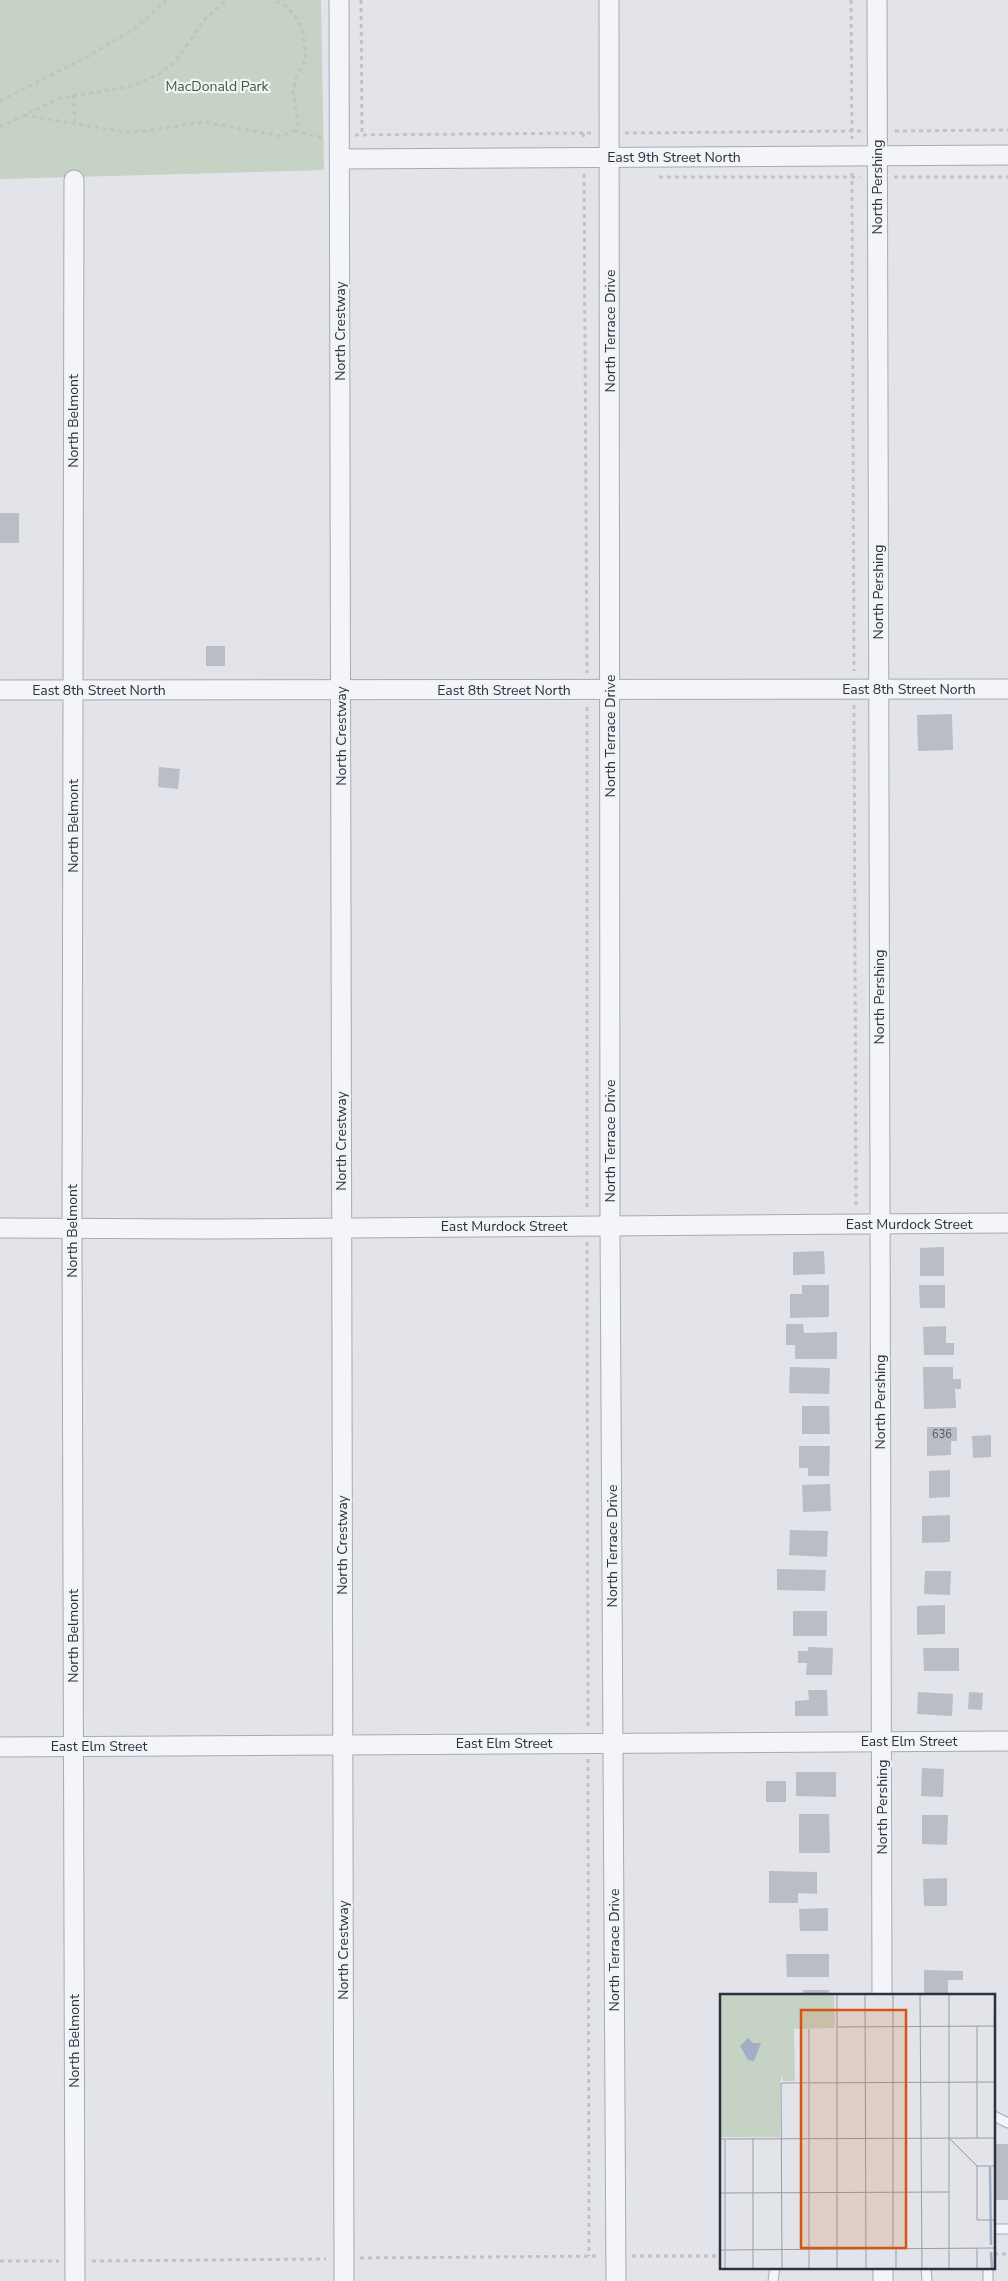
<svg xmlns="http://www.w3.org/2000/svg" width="1008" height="2281" font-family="'Nunito Sans',sans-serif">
  <rect width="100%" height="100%" fill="#e2e4e9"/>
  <path fill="#c6d2c4" d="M 0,0 L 321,0 L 324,170 L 0,179 Z"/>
  <g fill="#babdc5">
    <rect x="0" y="513" width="19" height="30"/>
    <rect x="206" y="646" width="19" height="20"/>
    <path d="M 952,714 L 953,750 L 918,751 L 917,715 Z"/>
    <path d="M 159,767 L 180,769 L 178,789 L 158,787 Z"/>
    <path d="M 944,1247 L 944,1276 L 920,1276 L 920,1248 Z"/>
    <path d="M 824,1251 L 825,1274 L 793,1275 L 793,1252 Z"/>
    <path d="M 802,1285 L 829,1285 L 829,1317 L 790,1318 L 790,1294 L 802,1294 Z"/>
    <path d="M 919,1285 L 945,1285 L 945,1308 L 920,1308 Z"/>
    <path d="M 786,1324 L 803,1324 L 804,1333 L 837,1332 L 837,1359 L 795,1359 L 795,1345 L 786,1345 Z"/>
    <path d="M 946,1326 L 946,1343 L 954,1343 L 954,1355 L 924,1355 L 923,1327 Z"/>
    <path d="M 790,1367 L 830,1368 L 829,1394 L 789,1393 Z"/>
    <path d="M 923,1367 L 953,1367 L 953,1379 L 961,1379 L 961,1389 L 955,1389 L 956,1408 L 924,1409 Z"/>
    <path d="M 802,1406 L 829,1406 L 830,1434 L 802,1434 Z"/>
    <path d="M 927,1427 L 957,1427 L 957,1441 L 951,1441 L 951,1455 L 927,1456 Z"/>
    <path d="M 991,1435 L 991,1457 L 973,1458 L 972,1436 Z"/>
    <path d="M 799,1446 L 830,1446 L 829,1476 L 808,1476 L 808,1468 L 799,1468 Z"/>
    <path d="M 950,1470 L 950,1497 L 929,1498 L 929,1471 Z"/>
    <path d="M 830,1484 L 831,1511 L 803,1512 L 802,1485 Z"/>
    <path d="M 950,1515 L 950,1542 L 922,1543 L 922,1516 Z"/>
    <path d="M 790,1530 L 828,1531 L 827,1557 L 789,1555 Z"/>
    <path d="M 777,1569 L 826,1570 L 825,1591 L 777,1590 Z"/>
    <path d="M 925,1571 L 951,1571 L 950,1595 L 924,1594 Z"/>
    <path d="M 945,1605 L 945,1634 L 917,1635 L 917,1606 Z"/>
    <rect x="793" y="1611" width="34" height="25"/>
    <path d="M 808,1647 L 833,1648 L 832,1675 L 806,1675 L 807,1663 L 798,1663 L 798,1651 L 808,1651 Z"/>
    <path d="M 923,1648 L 959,1648 L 959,1671 L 924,1671 Z"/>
    <path d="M 808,1690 L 827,1690 L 828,1716 L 795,1716 L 795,1701 L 809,1700 Z"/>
    <path d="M 918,1692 L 953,1694 L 952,1716 L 917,1714 Z"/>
    <path d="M 969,1692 L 983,1693 L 982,1710 L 968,1709 Z"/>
    <path d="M 922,1768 L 944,1769 L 943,1797 L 921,1796 Z"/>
    <path d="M 796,1772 L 836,1772 L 836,1797 L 796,1796 Z"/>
    <rect x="766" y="1781" width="20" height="21"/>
    <path d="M 799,1814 L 829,1814 L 830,1853 L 799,1853 Z"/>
    <path d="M 922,1815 L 948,1815 L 947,1845 L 922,1844 Z"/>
    <path d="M 769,1871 L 817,1872 L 817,1894 L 798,1893 L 798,1903 L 769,1903 Z"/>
    <path d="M 947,1878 L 947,1906 L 924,1906 L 923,1879 Z"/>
    <path d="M 828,1908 L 828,1931 L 800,1931 L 799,1909 Z"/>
    <path d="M 786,1954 L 829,1954 L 829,1977 L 787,1977 Z"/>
    <path d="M 924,1970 L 963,1971 L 963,1980 L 948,1980 L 948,1995 L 924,1995 Z"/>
    <rect x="803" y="1990" width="26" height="5"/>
    <rect x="994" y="2144" width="14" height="56"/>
  </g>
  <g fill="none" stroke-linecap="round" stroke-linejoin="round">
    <defs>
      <g id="lane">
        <path d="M 994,2116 L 1008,2123"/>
        <path d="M 994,2229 L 1008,2229"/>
        <path d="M 926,2267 L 927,2281"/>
        <path d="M 773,2281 L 775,2267"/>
        <path d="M 988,2281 L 988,2267"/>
      </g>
      <g id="street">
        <path d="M 339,0 L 344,2281"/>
        <path d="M 609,0 L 610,1226 L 616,2281"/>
        <path d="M 877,0 L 882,1995"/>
        <path d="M 340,159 L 1008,155"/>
        <path d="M 74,180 L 72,1228 L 75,2281"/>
        <path d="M 0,690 L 1008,689"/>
        <path d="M 0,1228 L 206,1229 L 1008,1223"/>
        <path d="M 0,1747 L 1008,1741"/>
        <path d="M 883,2267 L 883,2281"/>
      </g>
    </defs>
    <use href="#lane" stroke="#a8aab3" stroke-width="11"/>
    <use href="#street" stroke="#a8aab3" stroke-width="21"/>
    <g stroke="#c0c2c8" stroke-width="3" stroke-dasharray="4 4" stroke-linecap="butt">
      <path d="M 361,0 L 362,135"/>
      <path d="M 851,0 L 852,139"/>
      <path d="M 73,95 L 75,122"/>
      <path d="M 0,101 L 89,56 L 138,26 L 162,3 L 167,0"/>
      <path d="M 24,115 L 125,132 L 145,131 L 204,122 L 281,136 L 294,131 L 298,124 L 293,92 L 296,78 L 306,59 L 303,34 L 298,20 L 286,6 L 273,0"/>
      <path d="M 0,127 L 60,98 L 132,86 L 159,74 L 174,63 L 206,18 L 227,0"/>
      <path d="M 294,131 L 322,138"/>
      <path d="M 895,131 L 1008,130"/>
      <path d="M 583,133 L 584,141"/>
      <path d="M 625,133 L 861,131"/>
      <path d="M 355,135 L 591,133"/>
      <path d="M 852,173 L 854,671"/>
      <path d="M 584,174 L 587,673"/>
      <path d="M 659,177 L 860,177"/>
      <path d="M 894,177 L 1008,177"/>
      <path d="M 854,705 L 856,1206"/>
      <path d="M 587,707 L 587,1208"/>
      <path d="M 587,1242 L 588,1726"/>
      <path d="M 588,1759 L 589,2256"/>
      <path d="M 994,2254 L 1008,2254"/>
      <path d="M 632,2256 L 722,2256"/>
      <path d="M 360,2258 L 599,2256"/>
      <path d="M 0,2261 L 59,2261"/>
      <path d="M 92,2261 L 326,2259"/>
    </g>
    <use href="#lane" stroke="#f4f5f8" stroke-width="9"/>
    <use href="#street" stroke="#f4f5f8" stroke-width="19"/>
  </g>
  <g text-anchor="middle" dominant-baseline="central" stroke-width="4.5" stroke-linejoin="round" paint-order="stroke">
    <g font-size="11" fill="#505360">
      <text x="942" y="1434">636</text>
    </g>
    <g font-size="14" fill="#3c5a3a" stroke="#f1f3f7">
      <text x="217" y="86">MacDonald Park</text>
    </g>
    <g font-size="14" fill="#2c303f" stroke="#f1f3f7">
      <text x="674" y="157">East 9th Street North</text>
      <text transform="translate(877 187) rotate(-90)">North Pershing</text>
      <text transform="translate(340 331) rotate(-90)">North Crestway</text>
      <text transform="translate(610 331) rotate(-90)">North Terrace Drive</text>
      <text transform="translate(73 421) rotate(-90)">North Belmont</text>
      <text transform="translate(878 592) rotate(-90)">North Pershing</text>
      <text x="909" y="689">East 8th Street North</text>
      <text x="99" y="690">East 8th Street North</text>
      <text x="504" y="690">East 8th Street North</text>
      <text transform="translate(341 736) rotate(-90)">North Crestway</text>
      <text transform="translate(610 736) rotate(-90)">North Terrace Drive</text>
      <text transform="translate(73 826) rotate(-90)">North Belmont</text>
      <text transform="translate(879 997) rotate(-90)">North Pershing</text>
      <text transform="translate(341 1141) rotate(-90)">North Crestway</text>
      <text transform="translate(610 1141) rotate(-90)">North Terrace Drive</text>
      <text x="909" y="1224">East Murdock Street</text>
      <text x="504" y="1226">East Murdock Street</text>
      <text transform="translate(72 1231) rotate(-90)">North Belmont</text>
      <text transform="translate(880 1402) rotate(-90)">North Pershing</text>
      <text transform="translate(342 1545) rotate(-90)">North Crestway</text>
      <text transform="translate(612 1546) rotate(-90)">North Terrace Drive</text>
      <text transform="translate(73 1636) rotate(-90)">North Belmont</text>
      <text x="909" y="1741">East Elm Street</text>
      <text x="504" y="1743">East Elm Street</text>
      <text x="99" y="1746">East Elm Street</text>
      <text transform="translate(882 1807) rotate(-90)">North Pershing</text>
      <text transform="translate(343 1950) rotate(-90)">North Crestway</text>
      <text transform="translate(614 1950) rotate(-90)">North Terrace Drive</text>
      <text transform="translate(74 2041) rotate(-90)">North Belmont</text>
    </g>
  </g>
  <g transform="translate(720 1994)">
    <rect width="275" height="275" fill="#e2e4e9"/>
    <path d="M 0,0 L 114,0 L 115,34 L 74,35 L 75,87 L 63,87 L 63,81 L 60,88 L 60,143 L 0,143 Z" fill="#c6d2c4"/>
    <path d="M 28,44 L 33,49 L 41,49 L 34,67 L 28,66 L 20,52 Z" fill="#a1aec5"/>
    <path fill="none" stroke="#a1aec5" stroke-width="2.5" d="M 270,173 L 271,251M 271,258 L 272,275"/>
    <path fill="none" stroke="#999ca5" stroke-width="1" d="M 117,0 L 117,275M 145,0 L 146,275M 173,0 L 173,254M 200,0 L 202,275M 229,0 L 229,275M 257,32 L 257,144M 274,32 L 275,0M 117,33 L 275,32M 89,35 L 89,275M 33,144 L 33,275M 229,144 L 257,172 L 275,172M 0,145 L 275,144M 5,145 L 5,275M 257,172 L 257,226 L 275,226M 0,199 L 229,198M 257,254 L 257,275M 176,255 L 176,275M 0,256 L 275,254M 62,275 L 61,89 L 275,88"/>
    <path fill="#d55511" fill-opacity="0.15" stroke="#d55511" stroke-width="2.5" d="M 81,16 L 186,16 L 186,254 L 81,254 Z"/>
    <rect width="275" height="275" fill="none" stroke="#2c303f" stroke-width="2.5"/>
  </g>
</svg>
